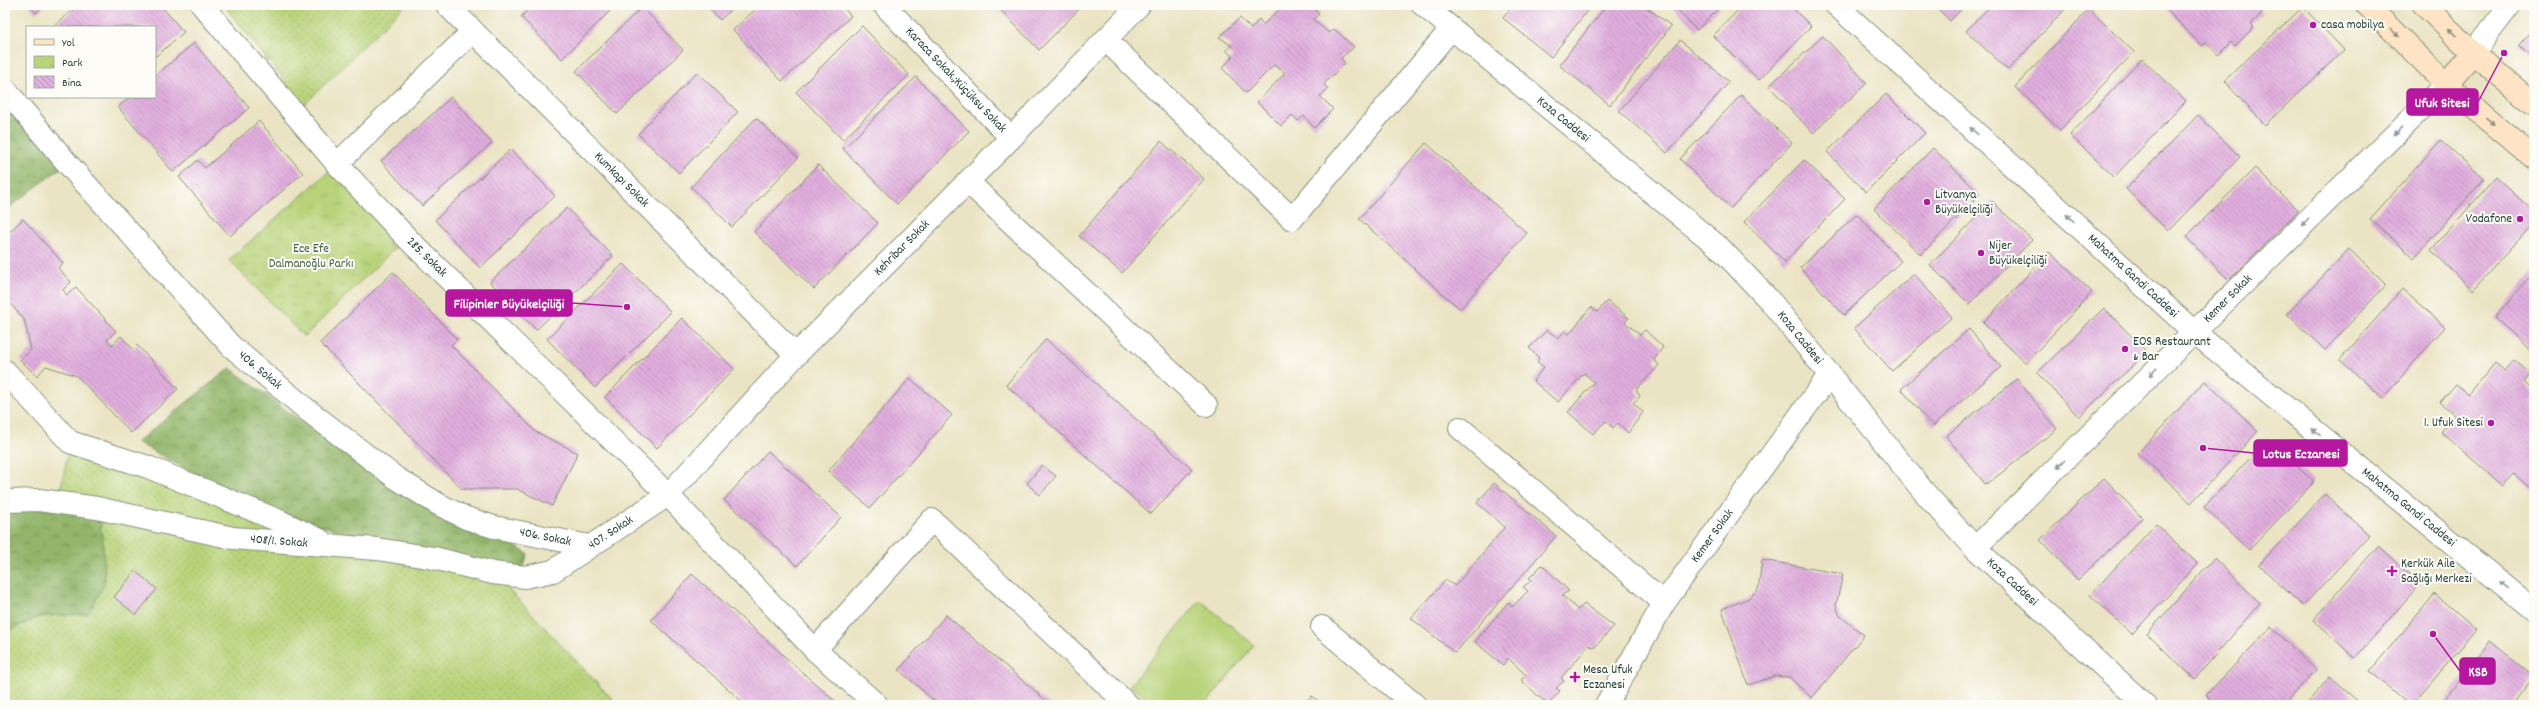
<svg xmlns="http://www.w3.org/2000/svg" width="2539" height="710" font-family="Dekko,sans-serif">
  <defs>
    <pattern id="grass-dots" width="8" height="8" patternUnits="userSpaceOnUse"><rect width="8" height="8" fill="#b8d379"/><path d="M2 2h.1M6 6h.1" fill="none" stroke="#9eb669" stroke-width="1.8" stroke-linecap="round"/></pattern>
    <pattern id="forest-crowns" width="20" height="18" patternUnits="userSpaceOnUse"><rect width="20" height="18" fill="#92b569"/><path d="M2 6a3 3 0 1 1 6 0M12 15a3 3 0 1 1 6 0" fill="none" stroke="#779457"/></pattern>
    <pattern id="park-tufts" width="24" height="20" patternUnits="userSpaceOnUse"><rect width="24" height="20" fill="#b8d379"/><path d="M3 7l-1-3M5 7V3M7 7l1-3M15 17l-1-3M17 17v-4M19 17l1-3" fill="none" stroke="#9eb669"/></pattern>
    <pattern id="building-back-hatch" width="6" height="6" patternUnits="userSpaceOnUse"><rect width="6" height="6" fill="#e1aede"/><path d="M-1 5l2 2M0 0l6 6M5-1l2 2" fill="none" stroke="#b68fb5"/></pattern>
  </defs>
  <rect width="100%" height="100%" fill="#fdfcf7"/>
  <filter id="ink" filterUnits="userSpaceOnUse"><feTurbulence type="fractalNoise" baseFrequency=".025" numOctaves="2"/><feDisplacementMap in="SourceGraphic" scale="8" xChannelSelector="R" yChannelSelector="G"/><feConvolveMatrix kernelMatrix="1 2 1 2 8 2 1 2 1" color-interpolation-filters="sRGB"/></filter>
  <filter id="wash" filterUnits="userSpaceOnUse"><feTurbulence type="fractalNoise" baseFrequency=".012" numOctaves="4" result="noise"/><feDisplacementMap in="SourceGraphic" scale="16" xChannelSelector="R" yChannelSelector="G"/><feGaussianBlur stdDeviation="0.9" result="paint"/><feColorMatrix in="noise" values="0 0 0 0 0 0 0 0 0 0 0 0 0 0 0 0 0 1.4 0 .05"/><feComposite in="paint" operator="in"/></filter>
  <g filter="url(#wash)">
    <rect width="100%" height="100%" fill="#ebe4c4"/>
    <g fill="url(#grass-dots)" stroke="#6c8856">
      <path d="M 224,5 L 405,5 L 304,105 Z"/>
      <path d="M 70,442 L 332,546 L 493,573 L 618,705 L 5,705 L 5,632 L 42,616 L 88,614 L 39,500 L 61,487 Z"/>
    </g>
    <g fill="url(#forest-crowns)" stroke="#58794e">
      <path d="M 5,89 L 67,163 L 5,211 Z"/>
      <path d="M 230,368 L 306,425 L 424,506 L 508,542 L 528,554 L 523,569 C 456,555 387,544 322,526 C 257,508 195,475 137,442 Z"/>
      <path d="M 5,501 L 97,508 L 103,541 L 105,583 L 88,614 L 42,616 L 5,632 Z"/>
    </g>
    <path fill="url(#park-tufts)" stroke="#6c8856" d="M 337,164 L 406,237 L 304,337 L 229,260 Z"/>
    <path fill="#b8d379" stroke="#6c8856" d="M 1200,600 L 1254,645 L 1205,705 L 1154,705 L 1130,685 Z"/>
    <g id="blocks">
      <g fill="url(#building-back-hatch)">
        <path d="M 29,5 L 46,5 L 36,13 Z"/>
        <path d="M 78,5 L 160,5 L 184,32 L 155,57 L 155,27 L 53,27 Z"/>
        <path d="M 532,5 L 616,5 L 562,59 L 521,17 Z"/>
        <path d="M 706,5 L 736,5 L 720,20 Z"/>
        <path d="M 760,5 L 841,5 L 851,16 L 782,81 L 733,30 Z"/>
        <path d="M 996,5 L 1083,5 L 1039,50 Z"/>
        <path d="M 1284,5 L 1310,5 L 1319,14 L 1313,20 L 1329,33 L 1334,29 L 1354,47 L 1341,58 L 1345,63 L 1324,84 L 1328,89 L 1320,96 L 1333,109 L 1314,128 L 1304,116 L 1298,121 L 1292,115 L 1281,126 L 1257,102 L 1285,73 L 1274,65 L 1246,93 L 1222,68 L 1233,57 L 1226,50 L 1232,46 L 1219,37 L 1240,18 L 1251,29 L 1259,19 L 1263,25 Z"/>
        <path d="M 1513,5 L 1592,5 L 1551,57 L 1503,18 Z"/>
        <path d="M 1607,5 L 1644,5 L 1671,26 L 1610,105 L 1559,65 Z"/>
        <path d="M 1672,5 L 1722,5 L 1697,30 Z"/>
        <path d="M 1743,5 L 1789,5 L 1811,26 L 1759,80 L 1713,36 Z"/>
        <path d="M 1934,5 L 1965,5 L 1950,21 Z"/>
        <path d="M 1991,5 L 2069,5 L 2008,70 L 1966,31 Z"/>
        <path d="M 2162,5 L 2262,5 L 2258,9 L 2262,13 L 2251,24 L 2254,27 L 2235,46 L 2231,42 L 2218,55 L 2206,42 L 2202,46 Z"/>
        <path d="M 642,7 L 683,50 L 617,114 L 576,71 Z"/>
        <path d="M 2303,7 L 2344,50 L 2265,125 L 2224,81 Z"/>
        <path d="M 2089,9 L 2134,52 L 2060,130 L 2015,87 Z"/>
        <path d="M 862,26 L 909,75 L 843,140 L 796,92 Z"/>
        <path d="M 2534,27 L 2534,58 L 2519,45 Z"/>
        <path d="M 1823,36 L 1867,83 L 1813,133 L 1769,86 Z"/>
        <path d="M 1680,40 L 1729,82 L 1667,153 L 1619,111 Z"/>
        <path d="M 194,43 L 249,108 L 173,172 L 118,107 L 130,97 L 155,97 L 155,76 Z"/>
        <path d="M 2142,59 L 2186,101 L 2114,177 L 2070,135 Z"/>
        <path d="M 697,72 L 738,112 L 679,173 L 638,134 Z"/>
        <path d="M 916,77 L 969,131 L 897,204 L 843,149 Z"/>
        <path d="M 1886,94 L 1925,133 L 1866,192 L 1827,152 Z"/>
        <path d="M 1741,95 L 1792,143 L 1731,208 L 1680,159 Z"/>
        <path d="M 451,97 L 492,143 L 422,206 L 381,161 Z"/>
        <path d="M 2198,115 L 2240,157 L 2168,231 L 2126,189 Z"/>
        <path d="M 756,118 L 798,158 L 732,227 L 691,187 Z"/>
        <path d="M 259,121 L 303,173 L 230,236 L 179,177 L 198,160 L 205,168 Z"/>
        <path d="M 2441,140 L 2484,179 L 2414,258 L 2370,219 Z"/>
        <path d="M 1161,141 L 1204,179 L 1122,273 L 1079,236 Z"/>
        <path d="M 1426,143 L 1527,233 L 1460,309 L 1359,219 Z"/>
        <path d="M 1933,148 L 1980,194 L 1921,255 L 1874,209 Z"/>
        <path d="M 511,149 L 555,196 L 480,268 L 435,220 Z"/>
        <path d="M 1804,160 L 1845,199 L 1785,262 L 1744,222 Z"/>
        <path d="M 818,165 L 878,223 L 814,289 L 754,232 Z"/>
        <path d="M 2255,168 L 2298,211 L 2229,280 L 2186,237 Z"/>
        <path d="M 2496,177 L 2534,212 L 2534,223 L 2473,290 L 2431,250 Z"/>
        <path d="M 1992,201 L 2032,240 L 1969,304 L 1930,265 Z"/>
        <path d="M 567,208 L 613,256 L 536,330 L 490,282 Z"/>
        <path d="M 1857,214 L 1901,261 L 1844,315 L 1800,268 Z"/>
        <path d="M 23,219 L 63,263 L 58,268 L 71,282 L 63,290 L 67,295 L 76,287 L 116,331 L 107,340 L 112,345 L 121,336 L 133,349 L 137,345 L 178,389 L 131,433 L 77,376 L 46,366 L 37,376 L 20,360 L 31,350 L 24,319 L 5,298 L 5,236 Z"/>
        <path d="M 2349,249 L 2386,285 L 2325,350 L 2287,314 Z"/>
        <path d="M 2049,252 L 2092,292 L 2026,363 L 1983,323 Z"/>
        <path d="M 623,264 L 671,312 L 595,388 L 547,339 Z"/>
        <path d="M 393,272 L 457,339 L 451,345 L 536,432 L 578,453 L 552,506 L 517,489 L 462,489 L 320,343 Z"/>
        <path d="M 2534,272 L 2534,352 L 2495,318 Z"/>
        <path d="M 1914,274 L 1952,317 L 1892,371 L 1854,328 Z"/>
        <path d="M 2402,289 L 2445,327 L 2383,398 L 2340,360 Z"/>
        <path d="M 1607,301 L 1629,318 L 1625,322 L 1640,335 L 1645,330 L 1663,347 L 1654,360 L 1659,365 L 1636,390 L 1640,396 L 1633,403 L 1643,412 L 1628,433 L 1618,423 L 1613,428 L 1606,421 L 1593,434 L 1568,412 L 1594,382 L 1584,373 L 1558,402 L 1533,381 L 1544,367 L 1537,362 L 1539,358 L 1529,348 L 1547,330 L 1558,338 L 1565,331 L 1569,334 L 1591,307 L 1597,312 Z"/>
        <path d="M 2104,308 L 2147,352 L 2079,417 L 2037,373 Z"/>
        <path d="M 682,318 L 734,369 L 657,448 L 605,397 Z"/>
        <path d="M 1969,329 L 2001,367 L 1933,426 L 1901,389 Z"/>
        <path d="M 1046,339 L 1192,469 L 1151,514 L 1006,385 Z"/>
        <path d="M 2514,360 L 2531,374 L 2524,382 L 2534,392 L 2534,492 L 2514,474 L 2503,486 L 2441,432 L 2455,415 L 2440,402 L 2456,384 L 2469,394 L 2495,363 L 2505,371 Z"/>
        <path d="M 910,378 L 952,415 L 870,508 L 828,471 Z"/>
        <path d="M 2017,379 L 2057,429 L 1986,485 L 1946,436 Z"/>
        <path d="M 2205,381 L 2258,431 L 2191,503 L 2138,453 Z"/>
        <path d="M 2268,439 L 2314,482 L 2249,550 L 2204,507 Z"/>
        <path d="M 768,451 L 841,517 L 797,566 L 724,500 Z"/>
        <path d="M 1042,465 L 1056,476 L 1040,495 L 1027,484 Z"/>
        <path d="M 2104,478 L 2142,518 L 2078,580 L 2040,540 Z"/>
        <path d="M 1494,483 L 1556,536 L 1455,653 L 1411,618 L 1446,580 L 1455,586 L 1505,527 L 1477,503 Z"/>
        <path d="M 2325,494 L 2369,535 L 2303,606 L 2259,565 Z"/>
        <path d="M 2156,524 L 2198,564 L 2132,634 L 2090,595 Z"/>
        <path d="M 2378,546 L 2420,584 L 2355,658 L 2313,620 Z"/>
        <path d="M 2214,558 L 2260,603 L 2195,679 L 2147,634 Z"/>
        <path d="M 1762,560 L 1843,574 L 1836,605 L 1840,616 L 1864,635 L 1812,698 L 1789,677 L 1775,676 L 1748,685 L 1722,609 L 1749,598 L 1758,590 Z"/>
        <path d="M 1542,565 L 1569,591 L 1562,595 L 1578,610 L 1584,604 L 1614,626 L 1594,648 L 1589,645 L 1561,678 L 1564,681 L 1556,688 L 1560,691 L 1548,705 L 1521,680 L 1526,675 L 1508,658 L 1503,665 L 1475,642 L 1508,602 L 1512,607 L 1528,591 L 1523,587 L 1532,580 L 1529,578 Z"/>
        <path d="M 135,571 L 157,589 L 136,615 L 114,597 Z"/>
        <path d="M 692,574 L 838,704 L 837,705 L 746,705 L 651,620 Z"/>
        <path d="M 2435,594 L 2476,630 L 2412,705 L 2409,705 L 2370,671 Z"/>
        <path d="M 946,615 L 1051,705 L 939,705 L 899,670 Z"/>
        <path d="M 2271,627 L 2316,670 L 2283,705 L 2216,705 L 2206,695 Z"/>
        <path d="M 2490,641 L 2534,676 L 2512,705 L 2441,705 Z"/>
        <path d="M 2330,677 L 2362,705 L 2305,705 Z"/>
        <path d="M 1312,696 L 1323,705 L 1305,705 Z"/>
      </g>
    </g>
  </g>
  <g filter="url(#ink)">
    <use href="#blocks" fill-opacity="0" stroke="#85907c" stroke-width="1"/>
    <g fill="none" stroke-linecap="round" stroke-linejoin="round">
      <defs>
        <g id="minor">
          <path id="s1" d="M 202,5 L 337,164 L 406,237 L 668,495 L 815,650 L 932,520 L 1128,705"/>
          <path id="s2" d="M 447,5 L 796,355"/>
          <path id="s3" d="M 884,5 L 1011,138"/>
          <path id="s4" d="M 1836,5 L 2194,332 L 2534,610"/>
          <path d="M 1106,40 L 1292,219 L 1451,29"/>
          <path d="M 2473,53 L 2510,5"/>
          <path id="s5" d="M 5,89 L 67,163 L 231,346 L 306,409 L 396,478 L 438,504 L 466,518 L 494,527 L 589,546"/>
          <path d="M 337,164 L 472,32"/>
          <path d="M 968,182 L 1206,405"/>
          <path d="M 5,371 L 70,442 L 148,467 L 277,520 L 320,540"/>
          <path d="M 1460,428 L 1664,603"/>
          <path id="s6" d="M 5,501 L 39,500 L 97,508 L 233,538 L 377,549 L 434,558 L 493,573 L 525,577 L 553,571 L 668,495 L 796,355 L 1011,138 L 1139,5"/>
          <path id="s7" d="M 1975,548 L 2446,84"/>
          <path d="M 1322,627 L 1415,705"/>
          <path d="M 815,650 L 877,705"/>
          <path id="s8" d="M 1606,705 L 1664,603 L 1830,374"/>
        </g>
        <g id="tertiary">
          <path id="s9" d="M 1423,5 L 1720,248 L 1771,302 L 1924,492 L 1975,548 L 2145,705"/>
        </g>
        <g id="secondary">
          <path d="M 2367,5 L 2446,84 L 2534,158"/>
          <path d="M 2424,5 L 2473,53 L 2534,104"/>
          <path d="M 2446,84 L 2473,53"/>
        </g>
      </defs>
      <use href="#minor" stroke="#85907c" stroke-width="24"/>
      <use href="#tertiary" stroke="#85907c" stroke-width="24"/>
      <use href="#secondary" stroke="#85907c" stroke-width="24"/>
      <use href="#minor" stroke="#fff" stroke-width="22"/>
      <use href="#tertiary" stroke="#fff" stroke-width="22"/>
      <use href="#secondary" stroke="#fee4c5" stroke-width="22"/>
    </g>
    <defs><path id="oneway-solid" d="M-6-.8H1V-3.2L6.5 0L1 3.2V.8H-6Z"/></defs>
    <g fill="#8e907c">
      <use href="#oneway-solid" transform="translate(2452 32) rotate(-136)"/>
      <use href="#oneway-solid" transform="translate(2395 33) rotate(45)"/>
      <use href="#oneway-solid" transform="translate(2490 121) rotate(40)"/>
    </g>
    <g fill="#8f9e9a">
      <use href="#oneway-solid" transform="translate(1974 131) rotate(-138)"/>
      <use href="#oneway-solid" transform="translate(2398 131) rotate(135)"/>
      <use href="#oneway-solid" transform="translate(2070 218) rotate(-138)"/>
      <use href="#oneway-solid" transform="translate(2305 222) rotate(135)"/>
      <use href="#oneway-solid" transform="translate(2153 372) rotate(135)"/>
      <use href="#oneway-solid" transform="translate(2316 432) rotate(-141)"/>
      <use href="#oneway-solid" transform="translate(2061 464) rotate(135)"/>
      <use href="#oneway-solid" transform="translate(2504 585) rotate(-141)"/>
    </g>
  </g>
  <g fill="#b5179e" stroke="#fdfcf7" stroke-width="1.5">
    <circle cx="2313" cy="25" r="4"/>
    <circle cx="1927" cy="202" r="4"/>
    <circle cx="2520" cy="219" r="4"/>
    <circle cx="1981" cy="253" r="4"/>
    <circle cx="2125" cy="349" r="4"/>
    <circle cx="2491" cy="423" r="4"/>
    <path d="M2390 565h4v4h4v4h-4v4h-4v-4h-4v-4h4z"/>
    <path d="M1573 671h4v4h4v4h-4v4h-4v-4h-4v-4h4z"/>
  </g>
  <g text-anchor="middle" dominant-baseline="central" stroke-width="4" stroke-linejoin="round" paint-order="stroke">
    <g font-size="13" fill="#1f3d34" stroke="#fdfcf7" text-anchor="start">
      <text x="2321" y="25">casa mobilya</text>
      <text x="1935" y="195">Litvanya<tspan x="1935" dy="15">Büyükelçiliği</tspan></text>
      <text x="2512" y="219" text-anchor="end">Vodafone</text>
      <text x="1989" y="246">Nijer<tspan x="1989" dy="15">Büyükelçiliği</tspan></text>
      <text x="2133" y="342">EOS Restaurant<tspan x="2133" dy="15">&amp; Bar</tspan></text>
      <text x="2483" y="423" text-anchor="end">1. Ufuk Sitesi</text>
      <text x="2401" y="564">Kerkük Aile<tspan x="2401" dy="15">Sağlığı Merkezi</tspan></text>
      <text x="1583" y="670">Mesa Ufuk<tspan x="1583" dy="15">Eczanesi</tspan></text>
    </g>
    <g font-size="13" fill="#1f3d34" stroke="#fdfcf7">
      <text stroke="none"><textPath href="#s3" startOffset="104">Karaca Sokak.;Küçüksu Sokak</textPath></text>
      <text stroke="none"><textPath href="#s9" startOffset="181">Koza Caddesi</textPath></text>
      <text stroke="none"><textPath href="#s2" startOffset="247">Kumkapı Sokak</textPath></text>
      <text stroke="none"><textPath href="#s6" startOffset="1034">Kehribar Sokak</textPath></text>
      <text stroke="none"><textPath href="#s1" startOffset="338">285. Sokak</textPath></text>
      <text stroke="none"><textPath href="#s4" startOffset="402">Mahatma Gandi Caddesi</textPath></text>
      <text stroke="none"><textPath href="#s7" startOffset="355">Kemer Sokak</textPath></text>
      <text stroke="none"><textPath href="#s9" startOffset="504">Koza Caddesi</textPath></text>
      <text stroke="none"><textPath href="#s5" startOffset="380">406. Sokak</textPath></text>
      <text stroke="none"><textPath href="#s4" startOffset="762">Mahatma Gandi Caddesi</textPath></text>
      <text stroke="none"><textPath href="#s6" startOffset="625">407. Sokak</textPath></text>
      <text stroke="none"><textPath href="#s8" startOffset="200">Kemer Sokak</textPath></text>
      <text stroke="none"><textPath href="#s5" startOffset="716">406. Sokak</textPath></text>
      <text stroke="none"><textPath href="#s6" startOffset="278">408/1. Sokak</textPath></text>
      <text stroke="none"><textPath href="#s9" startOffset="828">Koza Caddesi</textPath></text>
    </g>
    <g font-size="13" fill="#456245" stroke="#fdfcf7">
      <text x="311" y="249">Ece Efe<tspan x="311" dy="15">Dalmanoğlu Parkı</tspan></text>
    </g>
  </g>
  <path fill="none" stroke="#b5179e" stroke-width="1.5" d="M2504 53L2478 102M627 307L572 303M2203 448L2254 453M2433 634L2460 671"/>
  <g fill="#b5179e" stroke="#fdfcf7" stroke-width="1.5">
    <circle cx="2504" cy="53" r="4"/>
    <circle cx="627" cy="307" r="4"/>
    <circle cx="2203" cy="448" r="4"/>
    <circle cx="2433" cy="634" r="4"/>
  </g>
  <g fill="#b5179e" stroke="#b5179e" stroke-width="1.5">
    <rect x="2407" y="89" width="71" height="26" rx="4"/>
    <rect x="446" y="290" width="126" height="26" rx="4"/>
    <rect x="2254" y="440" width="93" height="26" rx="4"/>
    <rect x="2460" y="658" width="35" height="26" rx="4"/>
  </g>
  <g font-size="14" text-anchor="middle" font-weight="bold" fill="#fff">
    <text x="2442" y="107">Ufuk Sitesi</text>
    <text x="509" y="308">Filipinler Büyükelçiliği</text>
    <text x="2301" y="458">Lotus Eczanesi</text>
    <text x="2478" y="676">KSB</text>
  </g>
  <rect width="2539" height="710" fill="none" stroke="#fdfcf7" stroke-width="20"/>
  <rect x="26" y="26" width="130" height="72" fill="#fdfcf7" stroke="#a4b0a9"/>
  <rect x="34" y="39" width="20" height="6" fill="#fee4c5" stroke="#a4b0a9"/>
  <text x="62" y="46" font-size="12" fill="#1f3d34">Yol</text>
  <rect x="34" y="56" width="20" height="12" fill="url(#park-tufts)" stroke="#a4b0a9"/>
  <text x="62" y="66" font-size="12" fill="#1f3d34">Park</text>
  <rect x="34" y="76" width="20" height="12" fill="url(#building-back-hatch)" stroke="#a4b0a9"/>
  <text x="62" y="86" font-size="12" fill="#1f3d34">Bina</text>
</svg>
